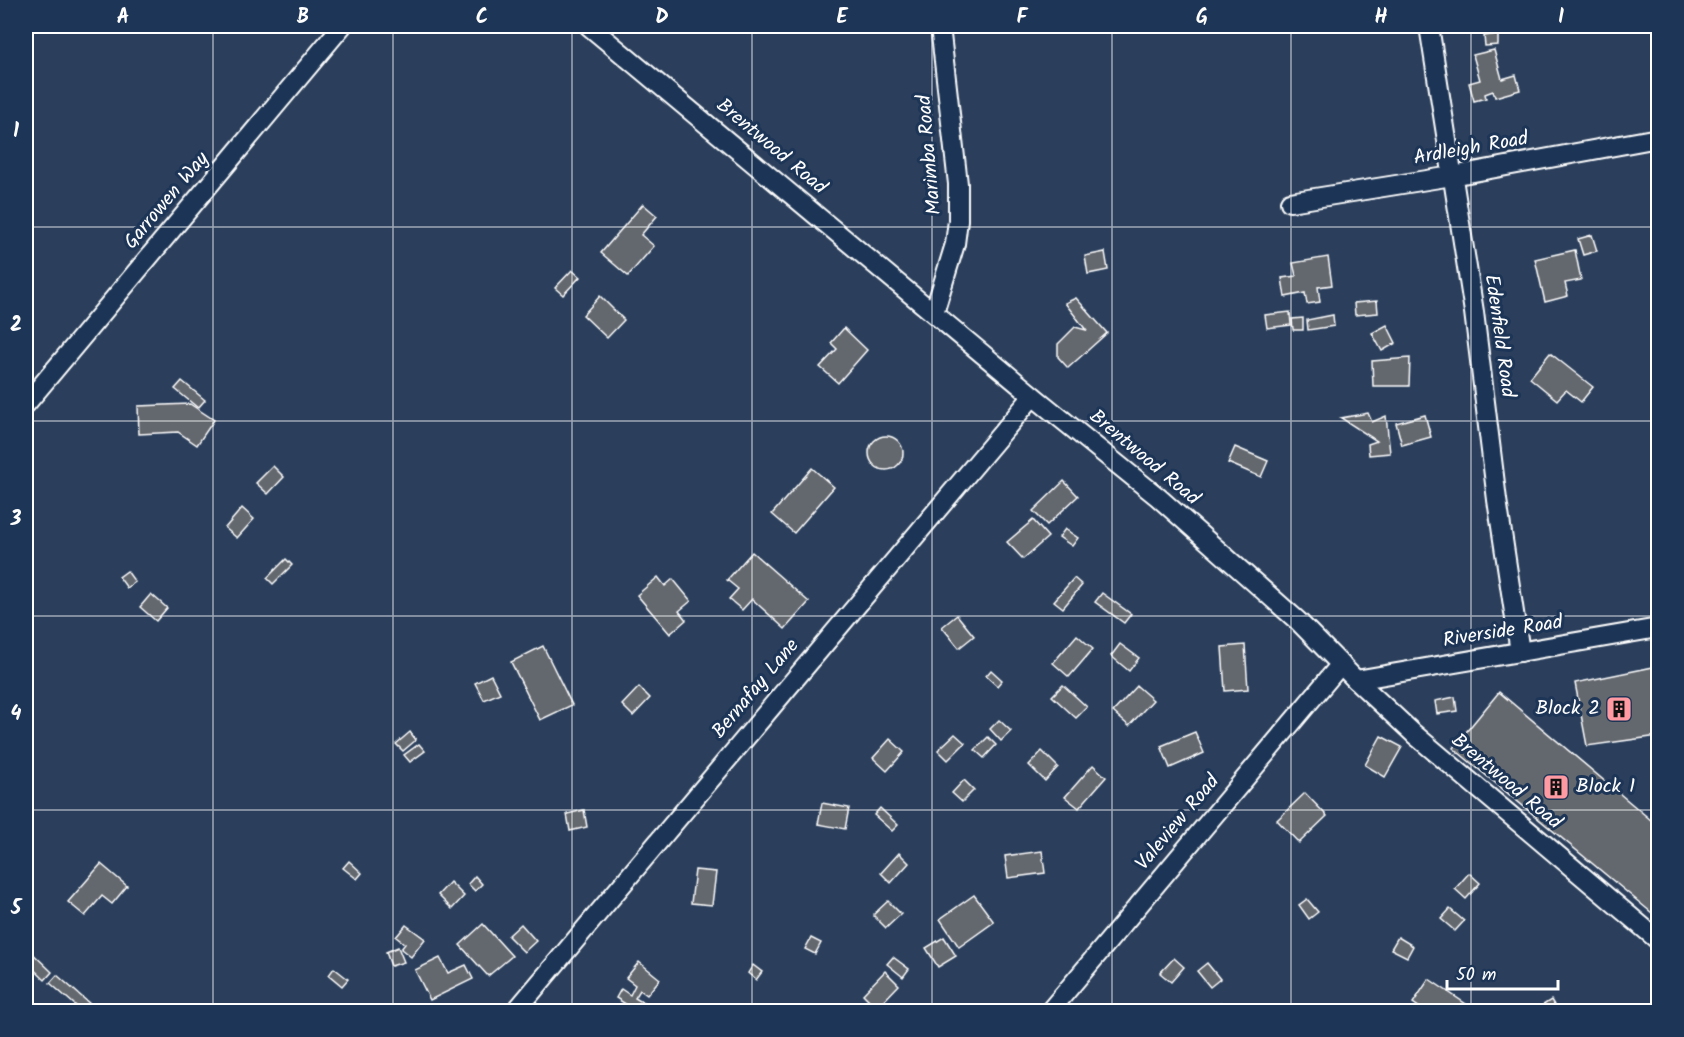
<svg xmlns="http://www.w3.org/2000/svg" width="1684" height="1037" font-family="Kalam,sans-serif">
  <rect width="100%" height="100%" fill="#2b3f5c"/>
  <filter id="ink" filterUnits="userSpaceOnUse"><feTurbulence type="fractalNoise" baseFrequency=".0167" numOctaves="2"/><feDisplacementMap in="SourceGraphic" scale="12" xChannelSelector="R" yChannelSelector="G"/><feConvolveMatrix kernelMatrix="1 2 1 2 8 2 1 2 1" color-interpolation-filters="sRGB"/></filter>
  <g filter="url(#ink)">
    <g fill="#64676e" stroke="#fff" stroke-width="1.5">
      <path d="M 1478,26 L 1496,26 L 1497,31 L 1479,32 Z"/>
      <path d="M 1498,34 L 1498,45 L 1485,46 L 1484,36 Z"/>
      <path d="M 1494,50 L 1502,79 L 1516,75 L 1520,90 L 1495,97 L 1493,91 L 1485,94 L 1486,98 L 1474,101 L 1469,83 L 1480,80 L 1473,55 Z"/>
      <path d="M 643,204 L 657,216 L 641,235 L 654,246 L 628,276 L 601,253 Z"/>
      <path d="M 1592,235 L 1597,251 L 1583,255 L 1578,239 Z"/>
      <path d="M 1575,250 L 1581,280 L 1565,283 L 1568,296 L 1545,302 L 1535,259 Z"/>
      <path d="M 1105,252 L 1108,270 L 1088,274 L 1085,256 Z"/>
      <path d="M 1328,257 L 1332,285 L 1318,287 L 1320,302 L 1307,304 L 1305,293 L 1285,297 L 1282,278 L 1296,276 L 1293,263 Z"/>
      <path d="M 572,270 L 580,277 L 563,295 L 555,288 Z"/>
      <path d="M 600,296 L 624,320 L 607,338 L 583,315 Z"/>
      <path d="M 1076,298 L 1107,333 L 1068,368 L 1058,357 L 1058,344 L 1075,327 L 1086,330 L 1065,303 Z"/>
      <path d="M 1377,301 L 1378,313 L 1355,315 L 1354,303 Z"/>
      <path d="M 1290,312 L 1291,325 L 1267,328 L 1265,315 Z"/>
      <path d="M 1333,315 L 1334,326 L 1308,330 L 1307,320 Z"/>
      <path d="M 1303,318 L 1303,330 L 1293,330 L 1292,319 Z"/>
      <path d="M 1387,325 L 1396,343 L 1382,351 L 1372,333 Z"/>
      <path d="M 844,328 L 867,350 L 838,383 L 820,367 L 837,349 L 831,343 Z"/>
      <path d="M 1550,353 L 1593,387 L 1581,402 L 1566,390 L 1557,400 L 1530,378 Z"/>
      <path d="M 1410,358 L 1409,386 L 1373,386 L 1372,361 Z"/>
      <path d="M 182,381 L 205,400 L 198,408 L 175,389 Z"/>
      <path d="M 190,404 L 214,420 L 197,445 L 178,432 L 139,434 L 138,406 Z"/>
      <path d="M 1368,413 L 1372,422 L 1386,416 L 1390,453 L 1369,455 L 1368,444 L 1377,441 L 1341,418 Z"/>
      <path d="M 1425,415 L 1431,437 L 1402,445 L 1396,423 Z"/>
      <circle cx="886" cy="453" r="17"/>
      <path d="M 1235,447 L 1268,461 L 1261,477 L 1228,463 Z"/>
      <path d="M 273,466 L 284,477 L 268,494 L 256,483 Z"/>
      <path d="M 812,468 L 834,487 L 794,533 L 772,514 Z"/>
      <path d="M 1064,481 L 1078,496 L 1047,525 L 1033,511 Z"/>
      <path d="M 242,508 L 254,519 L 237,538 L 225,528 Z"/>
      <path d="M 1033,520 L 1048,537 L 1023,559 L 1007,542 Z"/>
      <path d="M 1065,529 L 1078,538 L 1072,546 L 1059,537 Z"/>
      <path d="M 752,552 L 809,602 L 785,629 L 752,599 L 742,610 L 729,599 L 738,589 L 727,580 Z"/>
      <path d="M 286,559 L 292,565 L 273,584 L 267,578 Z"/>
      <path d="M 127,571 L 135,582 L 127,588 L 119,577 Z"/>
      <path d="M 658,577 L 665,586 L 673,579 L 691,601 L 679,611 L 686,620 L 670,634 L 637,595 Z"/>
      <path d="M 1074,578 L 1082,585 L 1063,608 L 1054,601 Z"/>
      <path d="M 1102,593 L 1131,614 L 1124,623 L 1095,602 Z"/>
      <path d="M 151,594 L 167,608 L 156,621 L 140,607 Z"/>
      <path d="M 957,615 L 974,636 L 959,648 L 942,627 Z"/>
      <path d="M 1077,635 L 1093,649 L 1069,677 L 1053,663 Z"/>
      <path d="M 1120,644 L 1139,658 L 1129,671 L 1111,656 Z"/>
      <path d="M 1245,645 L 1248,689 L 1225,691 L 1222,647 Z"/>
      <path d="M 543,646 L 572,705 L 540,720 L 511,662 Z"/>
      <path d="M 1658,666 L 1658,736 L 1587,746 L 1575,683 Z"/>
      <path d="M 991,670 L 1002,680 L 997,686 L 986,676 Z"/>
      <path d="M 491,675 L 500,693 L 484,700 L 475,683 Z"/>
      <path d="M 1063,685 L 1087,707 L 1076,718 L 1052,696 Z"/>
      <path d="M 1137,686 L 1153,700 L 1129,726 L 1113,712 Z"/>
      <path d="M 639,687 L 650,698 L 633,716 L 622,705 Z"/>
      <path d="M 1499,692 L 1658,826 L 1658,918 L 1453,748 Z"/>
      <path d="M 1455,697 L 1457,711 L 1437,714 L 1435,701 Z"/>
      <path d="M 999,720 L 1011,731 L 1001,741 L 990,729 Z"/>
      <path d="M 410,732 L 416,740 L 403,751 L 396,744 Z"/>
      <path d="M 1195,732 L 1204,753 L 1170,768 L 1161,746 Z"/>
      <path d="M 955,734 L 965,743 L 948,760 L 938,750 Z"/>
      <path d="M 1381,736 L 1402,747 L 1385,777 L 1365,765 Z"/>
      <path d="M 988,737 L 996,745 L 984,758 L 975,750 Z"/>
      <path d="M 890,739 L 904,752 L 887,771 L 873,758 Z"/>
      <path d="M 419,744 L 425,751 L 410,762 L 404,755 Z"/>
      <path d="M 1042,751 L 1058,767 L 1045,781 L 1029,765 Z"/>
      <path d="M 1093,765 L 1106,777 L 1079,808 L 1065,797 Z"/>
      <path d="M 964,780 L 974,790 L 962,802 L 952,793 Z"/>
      <path d="M 1305,793 L 1327,816 L 1299,843 L 1277,820 Z"/>
      <path d="M 822,803 L 849,808 L 845,829 L 818,824 Z"/>
      <path d="M 880,808 L 898,825 L 892,831 L 874,815 Z"/>
      <path d="M 584,810 L 587,827 L 570,831 L 567,814 Z"/>
      <path d="M 1042,851 L 1045,873 L 1008,878 L 1005,856 Z"/>
      <path d="M 899,853 L 909,863 L 891,883 L 881,873 Z"/>
      <path d="M 349,861 L 362,873 L 357,879 L 343,868 Z"/>
      <path d="M 101,864 L 127,886 L 112,904 L 102,896 L 85,916 L 68,902 Z"/>
      <path d="M 695,870 L 716,872 L 712,905 L 691,903 Z"/>
      <path d="M 1469,873 L 1480,883 L 1466,899 L 1455,889 Z"/>
      <path d="M 475,876 L 482,884 L 475,891 L 468,884 Z"/>
      <path d="M 450,882 L 464,896 L 452,909 L 438,895 Z"/>
      <path d="M 974,895 L 994,922 L 959,947 L 940,919 Z"/>
      <path d="M 1307,899 L 1318,912 L 1309,919 L 1299,905 Z"/>
      <path d="M 888,901 L 901,914 L 886,928 L 873,915 Z"/>
      <path d="M 1450,909 L 1464,921 L 1455,931 L 1441,919 Z"/>
      <path d="M 483,924 L 512,956 L 488,976 L 460,945 Z"/>
      <path d="M 521,924 L 536,941 L 524,952 L 508,936 Z"/>
      <path d="M 406,925 L 425,939 L 411,957 L 401,949 L 405,944 L 396,937 Z"/>
      <path d="M 944,937 L 956,956 L 938,967 L 926,948 Z"/>
      <path d="M 1398,937 L 1413,946 L 1407,957 L 1391,949 Z"/>
      <path d="M 811,938 L 821,943 L 815,954 L 805,949 Z"/>
      <path d="M 26,947 L 52,972 L 45,980 L 26,962 Z"/>
      <path d="M 398,947 L 404,962 L 391,966 L 386,952 Z"/>
      <path d="M 893,957 L 909,969 L 903,977 L 887,964 Z"/>
      <path d="M 440,958 L 448,973 L 466,965 L 473,979 L 430,1000 L 415,970 Z"/>
      <path d="M 1174,958 L 1184,967 L 1171,982 L 1160,973 Z"/>
      <path d="M 639,962 L 660,979 L 647,995 L 640,990 L 635,998 L 647,1005 L 643,1012 L 638,1012 L 616,998 L 621,989 L 630,995 L 635,985 L 626,978 Z"/>
      <path d="M 1207,963 L 1220,979 L 1210,987 L 1197,971 Z"/>
      <path d="M 753,965 L 762,972 L 756,980 L 748,973 Z"/>
      <path d="M 334,968 L 348,979 L 342,986 L 329,975 Z"/>
      <path d="M 885,971 L 899,985 L 877,1008 L 863,994 Z"/>
      <path d="M 57,975 L 99,1012 L 83,1012 L 50,983 Z"/>
      <path d="M 1429,979 L 1466,1004 L 1461,1012 L 1426,1012 L 1413,1003 Z"/>
      <path d="M 1551,1000 L 1558,1012 L 1532,1012 Z"/>
      <path d="M 1222,1003 L 1225,1012 L 1196,1012 Z"/>
    </g>
    <g fill="none" stroke-linecap="round" stroke-linejoin="round">
      <defs>
        <g id="minor">
          <path d="M 589,26 L 1033,396 L 1158,497 L 1298,621 L 1356,680 L 1414,734 L 1658,940"/>
          <path d="M 1429,26 L 1474,312 L 1497,500 L 1520,652"/>
          <path d="M 1290,202 L 1452,176 L 1658,138"/>
          <path d="M 934,313 L 955,244 L 958,220 L 958,184 L 940,26"/>
          <path d="M 26,404 L 342,26"/>
          <path d="M 1356,680 L 1658,628"/>
          <path d="M 515,1012 L 1033,396"/>
          <path d="M 1049,1012 L 1341,664"/>
        </g>
      </defs>
      <use href="#minor" stroke="#fff" stroke-width="22"/>
      <use href="#minor" stroke="#1d3557" stroke-width="18"/>
    </g>
  </g>
  <path fill="none" stroke="#fff" stroke-width="1.5" stroke-opacity="0.55" d="M 213,26 L 213,1012M 393,26 L 393,1012M 572,26 L 572,1012M 752,26 L 752,1012M 932,26 L 932,1012M 1112,26 L 1112,1012M 1291,26 L 1291,1012M 1471,26 L 1471,1012M 26,227 L 1658,227M 26,421 L 1658,421M 26,616 L 1658,616M 26,810 L 1658,810"/>
  <defs>
    <symbol id="building-square" viewBox="-11 -11 22 22"><rect x="-9" y="-9" width="18" height="18" rx="4" fill="#ff9aa2" stroke="#1d3557"/><path d="M-4-6H4V6H1V3H-1V6H-4ZM-2.5-4.3h1.7v1.8h-1.7ZM.8-4.3h1.7v1.8H.8ZM-2.5-1h1.7V.8h-1.7ZM.8-1h1.7V.8H.8Z" fill="#111"/></symbol>
  </defs>
  <g fill-rule="evenodd">
    <use href="#building-square" x="1604" y="694" width="30" height="30"/>
    <use href="#building-square" x="1541" y="772" width="30" height="30"/>
  </g>
  <g text-anchor="middle" dominant-baseline="central" stroke-width="6" stroke-linejoin="round" paint-order="stroke">
    <g font-size="20" fill="#fff" stroke="#1d3557">
      <text transform="translate(771 147) rotate(40)">Brentwood Road</text>
      <text transform="translate(1471 149) rotate(-10)">Ardleigh Road</text>
      <text transform="translate(930 155) rotate(-95)">Marimba Road</text>
      <text transform="translate(167 201) rotate(-50)">Garrowen Way</text>
      <text transform="translate(1499 336) rotate(82)">Edenfield Road</text>
      <text transform="translate(1144 458) rotate(40)">Brentwood Road</text>
      <text transform="translate(1503 632) rotate(-9)">Riverside Road</text>
      <text transform="translate(756 689) rotate(-50)">Bernafay Lane</text>
      <text transform="translate(1506 782) rotate(40)">Brentwood Road</text>
      <text transform="translate(1178 823) rotate(-50)">Valeview Road</text>
    </g>
    <g font-size="20" fill="#fff" stroke="#1d3557" text-anchor="end">
      <text x="1600" y="709">Block 2</text>
      <text x="1576" y="787" text-anchor="start">Block 1</text>
    </g>
  </g>
  <rect width="1684" height="1037" fill="none" stroke="#1d3557" stroke-width="66"/>
  <path d="M1447 980v9h111v-9" fill="none" stroke="#ffffff" stroke-width="3"/>
  <text x="1456" y="980" font-size="18" fill="#ffffff" stroke="#1d3557" stroke-width="4.5" paint-order="stroke">50 m</text>
  <rect x="33" y="33" width="1618" height="971" fill="none" stroke="#fff" stroke-width="2"/>
  <g font-size="20" text-anchor="middle" font-weight="bold" fill="#fff">
    <text x="123" y="23">A</text>
    <text x="303" y="23">B</text>
    <text x="482" y="23">C</text>
    <text x="662" y="23">D</text>
    <text x="842" y="23">E</text>
    <text x="1022" y="23">F</text>
    <text x="1202" y="23">G</text>
    <text x="1381" y="23">H</text>
    <text x="1561" y="23">I</text>
    <text x="16" y="137">1</text>
    <text x="16" y="331">2</text>
    <text x="16" y="525">3</text>
    <text x="16" y="720">4</text>
    <text x="16" y="914">5</text>
  </g>
</svg>
